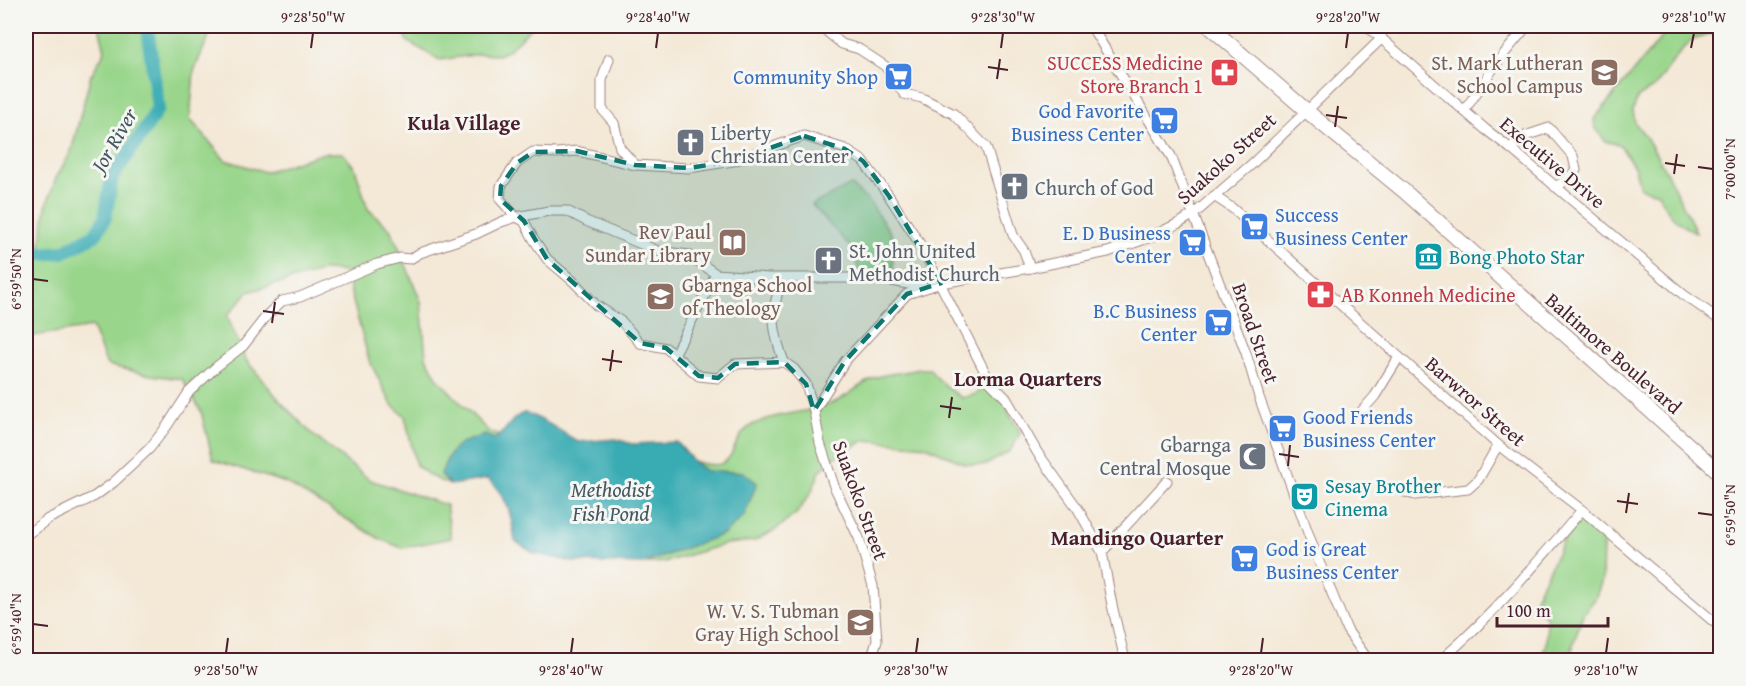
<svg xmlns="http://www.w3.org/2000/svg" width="1746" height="686" font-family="'Gentium Book Plus',serif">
  <rect width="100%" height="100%" fill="#f6f6f2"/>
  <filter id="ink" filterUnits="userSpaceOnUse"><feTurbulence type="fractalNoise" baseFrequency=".0167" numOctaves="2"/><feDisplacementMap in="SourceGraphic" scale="12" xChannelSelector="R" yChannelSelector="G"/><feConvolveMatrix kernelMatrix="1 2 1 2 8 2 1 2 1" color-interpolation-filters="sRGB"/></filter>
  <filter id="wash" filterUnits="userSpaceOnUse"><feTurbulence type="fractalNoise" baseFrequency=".008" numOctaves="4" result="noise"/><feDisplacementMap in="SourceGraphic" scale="24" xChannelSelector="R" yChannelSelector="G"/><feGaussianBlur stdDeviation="1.35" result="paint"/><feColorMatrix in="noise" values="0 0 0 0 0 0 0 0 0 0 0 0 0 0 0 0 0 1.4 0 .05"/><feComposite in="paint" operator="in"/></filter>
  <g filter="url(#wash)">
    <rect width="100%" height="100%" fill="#f4e8d6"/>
    <g fill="#99d68b" stroke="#727a5b" stroke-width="1.5">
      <path d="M 99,26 L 213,26 L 194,71 L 190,119 L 225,160 L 265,172 L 324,153 L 343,153 L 355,168 L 368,209 L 390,229 L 399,248 L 421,302 L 426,357 L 438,379 L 456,398 L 488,431 L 500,436 L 494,439 L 485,435 C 457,443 451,446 441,474 L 450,485 L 430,476 L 416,465 L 405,416 L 392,405 L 369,360 L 345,272 L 326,270 L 248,292 L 227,316 L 246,360 L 280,401 L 313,435 L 370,480 L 446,505 L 451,538 L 402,548 L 380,539 L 286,483 L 213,460 L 201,411 L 182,379 L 150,375 L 107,365 L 92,327 L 26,337 L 26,254 L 40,248 L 46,207 L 56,178 L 71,152 L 91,75 L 105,51 Z"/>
      <path d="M 403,26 L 533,26 L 507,51 L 498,55 L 480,54 L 439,60 L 407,41 Z"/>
      <path d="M 1671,26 L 1720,26 L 1720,31 L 1692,40 L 1676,57 L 1655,87 L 1638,97 L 1633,110 L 1635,123 L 1646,137 L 1667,173 L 1696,232 C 1677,225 1666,212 1658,193 L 1640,188 L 1635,168 L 1620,145 L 1605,141 L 1595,127 L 1594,119 Z"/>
      <path d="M 851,185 L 870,203 L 892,235 L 893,272 L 859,271 L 853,250 L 812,205 Z"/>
      <path d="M 919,369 L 930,369 C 934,377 954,393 962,398 L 976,394 L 983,388 L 993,389 L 1006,399 L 1009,414 L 1021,432 L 1010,451 L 986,465 L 965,464 L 926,446 L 865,440 L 835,457 L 820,471 L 811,493 L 796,514 L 775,530 L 754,541 L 726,544 L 665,562 L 642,564 L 679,551 L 720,471 L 706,471 L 693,461 C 743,477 724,440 754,424 C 778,412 806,414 830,404 C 845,399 856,387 870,380 C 885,372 902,374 919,369 Z"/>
      <path d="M 1581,515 L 1603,538 L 1602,580 L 1595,599 L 1583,614 L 1573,644 L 1572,660 L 1540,660 L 1546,644 L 1547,618 L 1534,600 L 1564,539 Z"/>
    </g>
    <path fill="#39abb3" stroke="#42656f" stroke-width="1.5" d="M 524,413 C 536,414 567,435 578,442 L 616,439 L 632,444 L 677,442 L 693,461 L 706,471 L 743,472 L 757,483 L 744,516 L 724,534 L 642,564 L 573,562 L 533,553 L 515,541 C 511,514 509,499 488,479 L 450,485 L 441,474 C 451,446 457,443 485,435 L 494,439 C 507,433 510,417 524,413 Z"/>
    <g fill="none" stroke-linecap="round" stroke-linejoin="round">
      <path stroke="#39abb3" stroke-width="14" d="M 26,255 L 63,252 L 95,235 L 105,218 L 112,177 L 148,125 L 158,108 L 147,26"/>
    </g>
  </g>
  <g filter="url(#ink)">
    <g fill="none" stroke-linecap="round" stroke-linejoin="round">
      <defs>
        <g id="minor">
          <path d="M 820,26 L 842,44 L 859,49 L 885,66 L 904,94 L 922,98 L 954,114 L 986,147 L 1013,235 L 1024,251 L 1030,268"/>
          <path d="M 1091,26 L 1171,156 L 1246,353 L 1259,397 L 1315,552 L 1347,630 L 1368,660"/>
          <path d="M 1367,26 L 1485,129 L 1510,148 L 1684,295 L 1720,320"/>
          <path d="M 609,59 L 602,80 L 602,109 L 614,123 L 620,148 L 635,165 L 689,168 L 733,161 L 804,136 L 845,149 L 863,161 L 889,196 L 920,244 L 990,382 L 1006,398 L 1037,452 L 1078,509 L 1102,552 L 1112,605 L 1125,660"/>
          <path d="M 1464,111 L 1499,60 L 1527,26"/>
          <path d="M 1510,148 L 1525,136 L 1549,128 L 1573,156 L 1576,170 L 1567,180 L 1555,187"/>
          <path d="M 635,165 L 577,151 L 557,153 L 533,152 L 517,163 L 501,186 L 500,199 L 516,217 L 524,221 L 533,238 L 547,259 L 573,281 L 596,305 L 622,322 L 640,343 L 666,348 L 699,376 L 718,378 L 735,364 L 784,362 L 794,369 L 806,384 L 814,411"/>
          <path d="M 1214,196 L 1232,208 L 1498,445 L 1582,510 L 1720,627"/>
          <path d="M 782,279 C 770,312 772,329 784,362"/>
          <path d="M 674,355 L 716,274"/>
          <path d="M 1361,412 L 1375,396 L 1399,357"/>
          <path d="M 1386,486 L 1415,495 L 1468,489 L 1478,480 L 1498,445"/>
          <path d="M 26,535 L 48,519 L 95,496 L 114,482 L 150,448 L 167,426 L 189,392 L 216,367 L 243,346 L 268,314 L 282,301 L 300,297 L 377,264 L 400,258 L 410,259 L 420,253 L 476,234 L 501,222 L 516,217 L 549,211 L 567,211 L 586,221 L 658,251 L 689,255 L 716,274 L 769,278 L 876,278 L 924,287"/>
          <path d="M 1102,552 L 1167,481"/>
          <path d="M 871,660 L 877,641 L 873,586 L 859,538 L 834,486 L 820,443 L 814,411 L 845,361 L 907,294 L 941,283 L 1030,268 L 1108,252 L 1151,237 L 1181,222 L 1194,214 L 1252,164 L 1382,38"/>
          <path d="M 1441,660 C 1493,615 1537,563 1582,510"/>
        </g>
        <path id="highway" d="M 1209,26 L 1315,118 L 1404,191 L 1720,473"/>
      </defs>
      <use href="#minor" stroke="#9f8480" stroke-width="11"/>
      <use href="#highway" stroke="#9f8480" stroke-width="16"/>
      <use href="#minor" stroke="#fff" stroke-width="9"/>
      <use href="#highway" stroke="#fff" stroke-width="14"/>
    </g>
  </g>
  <path fill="#0f766e" fill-opacity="0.2" stroke="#0f766e" stroke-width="4.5" stroke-dasharray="12 8" stroke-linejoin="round" d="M 804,136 L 845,149 L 863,161 L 889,196 L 941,283 L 907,294 L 845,361 L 814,411 L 806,384 L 784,362 L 735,364 L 718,378 L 699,376 L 666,348 L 640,343 L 547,259 L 524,221 L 500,199 L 501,186 L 517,163 L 533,152 L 577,151 L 635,165 L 689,168 L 733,161 Z"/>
  <path fill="none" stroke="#4a1f2b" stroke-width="2" d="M 311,48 L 313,33M 656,48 L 658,33M 1001,48 L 1003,33M 1346,48 L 1348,33M 1691,48 L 1694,33M 988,67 L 1008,70M 997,79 L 1000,59M 1326,115 L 1347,118M 1335,127 L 1338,106M 1665,163 L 1685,166M 1698,167 L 1713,169M 1674,174 L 1677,154M 33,279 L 48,281M 263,311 L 284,314M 272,323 L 275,302M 602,359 L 622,362M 610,371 L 613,350M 940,406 L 961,409M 949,418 L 952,397M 1279,454 L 1299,457M 1288,466 L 1290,445M 1617,501 L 1638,504M 1626,513 L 1629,493M 1698,513 L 1713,515M 33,624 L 48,626M 226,653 L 228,638M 571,653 L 573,638M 916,653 L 918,638M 1261,653 L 1263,638M 1606,653 L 1608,638"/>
  <defs>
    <symbol id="pharmacy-square" viewBox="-11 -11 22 22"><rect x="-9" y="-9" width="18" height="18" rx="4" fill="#e0444e" stroke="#f6f6f2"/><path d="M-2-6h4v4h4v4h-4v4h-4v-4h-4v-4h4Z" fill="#fff"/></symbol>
    <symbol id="school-square" viewBox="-11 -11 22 22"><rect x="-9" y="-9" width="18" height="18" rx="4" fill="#8d6e63" stroke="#f6f6f2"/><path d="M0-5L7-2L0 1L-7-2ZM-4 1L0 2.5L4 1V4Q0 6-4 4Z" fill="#fff"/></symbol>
    <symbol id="supermarket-square" viewBox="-11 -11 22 22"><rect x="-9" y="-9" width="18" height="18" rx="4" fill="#3f7fe0" stroke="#f6f6f2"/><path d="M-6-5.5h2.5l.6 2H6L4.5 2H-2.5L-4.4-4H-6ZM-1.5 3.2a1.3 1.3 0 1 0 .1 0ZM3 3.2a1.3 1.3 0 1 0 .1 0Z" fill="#fff"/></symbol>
    <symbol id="church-square" viewBox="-11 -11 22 22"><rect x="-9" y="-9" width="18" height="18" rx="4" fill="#6b7280" stroke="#f6f6f2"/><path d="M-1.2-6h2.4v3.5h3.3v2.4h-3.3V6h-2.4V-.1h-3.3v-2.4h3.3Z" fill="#fff"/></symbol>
    <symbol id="library-square" viewBox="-11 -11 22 22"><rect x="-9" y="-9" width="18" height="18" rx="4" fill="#8d6e63" stroke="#f6f6f2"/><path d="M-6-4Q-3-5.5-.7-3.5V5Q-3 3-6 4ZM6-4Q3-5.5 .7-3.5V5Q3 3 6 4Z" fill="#fff"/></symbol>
    <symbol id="museum-square" viewBox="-11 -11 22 22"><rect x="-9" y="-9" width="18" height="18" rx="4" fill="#0f9aa8" stroke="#f6f6f2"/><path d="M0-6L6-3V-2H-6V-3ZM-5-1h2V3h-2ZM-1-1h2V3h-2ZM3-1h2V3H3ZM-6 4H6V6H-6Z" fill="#fff"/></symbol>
    <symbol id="university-square" viewBox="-11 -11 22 22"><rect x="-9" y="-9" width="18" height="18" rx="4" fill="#8d6e63" stroke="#f6f6f2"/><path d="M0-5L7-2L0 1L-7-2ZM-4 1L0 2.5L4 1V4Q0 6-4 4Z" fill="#fff"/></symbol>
    <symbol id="mosque-square" viewBox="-11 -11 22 22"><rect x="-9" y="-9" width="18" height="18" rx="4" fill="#6b7280" stroke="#f6f6f2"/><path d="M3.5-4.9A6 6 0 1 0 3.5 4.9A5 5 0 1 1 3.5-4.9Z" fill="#fff"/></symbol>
    <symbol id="theatre-square" viewBox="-11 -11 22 22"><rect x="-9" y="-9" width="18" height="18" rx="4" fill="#0f9aa8" stroke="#f6f6f2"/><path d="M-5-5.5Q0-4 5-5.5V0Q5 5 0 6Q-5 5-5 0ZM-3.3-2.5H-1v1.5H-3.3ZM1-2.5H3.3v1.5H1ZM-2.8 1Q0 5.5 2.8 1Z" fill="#fff"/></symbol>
  </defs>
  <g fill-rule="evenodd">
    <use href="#pharmacy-square" x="1208" y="56" width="33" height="33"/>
    <use href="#school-square" x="1588" y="56" width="33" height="33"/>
    <use href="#supermarket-square" x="882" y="60" width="33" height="33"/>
    <use href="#supermarket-square" x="1148" y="104" width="33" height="33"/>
    <use href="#church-square" x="674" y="126" width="33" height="33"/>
    <use href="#church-square" x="998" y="170" width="33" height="33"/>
    <use href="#supermarket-square" x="1238" y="210" width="33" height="33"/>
    <use href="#library-square" x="716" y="226" width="33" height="33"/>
    <use href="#supermarket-square" x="1176" y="226" width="33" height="33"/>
    <use href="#museum-square" x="1412" y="240" width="33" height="33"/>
    <use href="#church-square" x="812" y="244" width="33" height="33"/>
    <use href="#pharmacy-square" x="1304" y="278" width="33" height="33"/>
    <use href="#university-square" x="644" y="280" width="33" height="33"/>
    <use href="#supermarket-square" x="1202" y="306" width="33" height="33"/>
    <use href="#supermarket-square" x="1266" y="412" width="33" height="33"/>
    <use href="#mosque-square" x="1236" y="440" width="33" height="33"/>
    <use href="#theatre-square" x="1288" y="480" width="33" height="33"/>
    <use href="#supermarket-square" x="1228" y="542" width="33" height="33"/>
    <use href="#school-square" x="844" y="606" width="33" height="33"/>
  </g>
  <g text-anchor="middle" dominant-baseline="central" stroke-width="6" stroke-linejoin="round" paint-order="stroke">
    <g font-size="20" fill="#be3a42" stroke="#f6f6f2" text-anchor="end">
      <text x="1203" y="62">SUCCESS Medicine<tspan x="1203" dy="23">Store Branch 1</tspan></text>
      <text x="1341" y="294" text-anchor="start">AB Konneh Medicine</text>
    </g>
    <g font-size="20" fill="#785e54" stroke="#f6f6f2" text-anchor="end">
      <text x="1583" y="62">St. Mark Lutheran<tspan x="1583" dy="23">School Campus</tspan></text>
      <text x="711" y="231">Rev Paul<tspan x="711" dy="23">Sundar Library</tspan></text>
      <text x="682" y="284" text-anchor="start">Gbarnga School<tspan x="682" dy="23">of Theology</tspan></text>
      <text x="839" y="610">W. V. S. Tubman<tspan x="839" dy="23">Gray High School</tspan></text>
    </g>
    <g font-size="20" fill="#366cbe" stroke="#f6f6f2" text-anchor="end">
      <text x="878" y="76">Community Shop</text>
      <text x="1144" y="110">God Favorite<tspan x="1144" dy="23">Business Center</tspan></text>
      <text x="1275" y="214" text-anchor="start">Success<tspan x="1275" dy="23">Business Center</tspan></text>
      <text x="1171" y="232">E. D Business<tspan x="1171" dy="23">Center</tspan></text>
      <text x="1197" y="310">B.C Business<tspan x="1197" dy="23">Center</tspan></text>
      <text x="1303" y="416" text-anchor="start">Good Friends<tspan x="1303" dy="23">Business Center</tspan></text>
      <text x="1266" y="548" text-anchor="start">God is Great<tspan x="1266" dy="23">Business Center</tspan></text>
    </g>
    <g font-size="20" fill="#5b616d" stroke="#f6f6f2" text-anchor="start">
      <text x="711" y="132">Liberty<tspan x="711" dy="23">Christian Center</tspan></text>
      <text x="1035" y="187">Church of God</text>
      <text x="849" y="250">St. John United<tspan x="849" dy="23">Methodist Church</tspan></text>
      <text x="1231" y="444" text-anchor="end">Gbarnga<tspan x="1231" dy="23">Central Mosque</tspan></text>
    </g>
    <g font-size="20" fill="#4a1f2b" stroke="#f6f6f2">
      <text transform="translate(1226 158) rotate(-42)">Suakoko Street</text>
      <text transform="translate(1553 162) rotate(40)">Executive Drive</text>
      <text transform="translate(1256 333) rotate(71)">Broad Street</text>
      <text transform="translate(1614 353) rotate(41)">Baltimore Boulevard</text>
      <text transform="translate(1476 401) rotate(41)">Barwror Street</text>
      <text transform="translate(861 500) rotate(70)">Suakoko Street</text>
    </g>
    <g font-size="20" fill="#0d838f" stroke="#f6f6f2" text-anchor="start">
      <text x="1449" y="256">Bong Photo Star</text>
      <text x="1325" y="485">Sesay Brother<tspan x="1325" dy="23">Cinema</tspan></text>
    </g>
    <g font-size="21" font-weight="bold" fill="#4a1f2b" stroke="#f6f6f2">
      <text x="464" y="122">Kula Village</text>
      <text x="1028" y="378">Lorma Quarters</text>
      <text x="1137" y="537">Mandingo Quarter</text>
    </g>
    <g font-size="21" font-style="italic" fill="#435761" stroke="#f6f6f2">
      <text transform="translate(114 140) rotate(-60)">Jor River</text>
      <text x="611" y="489">Methodist<tspan x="611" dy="24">Fish Pond</tspan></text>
    </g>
  </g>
  <rect width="1746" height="686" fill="none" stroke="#f6f6f2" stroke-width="66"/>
  <path d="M1497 617v9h111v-9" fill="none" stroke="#4a1f2b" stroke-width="3"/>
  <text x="1506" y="617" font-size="18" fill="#4a1f2b" stroke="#f6f6f2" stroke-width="4.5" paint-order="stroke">100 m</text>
  <rect x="33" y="33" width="1680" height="620" fill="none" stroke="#4a1f2b" stroke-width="2"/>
  <g font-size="15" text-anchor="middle" fill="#4a1f2b">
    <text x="313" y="22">9°28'50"W</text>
    <text x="658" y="22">9°28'40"W</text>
    <text x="1003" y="22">9°28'30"W</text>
    <text x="1348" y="22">9°28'20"W</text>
    <text x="1694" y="22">9°28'10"W</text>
    <text transform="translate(1730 169) rotate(-90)" y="5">7°00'00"N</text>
    <text transform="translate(16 279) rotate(-90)" y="5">6°59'50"N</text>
    <text transform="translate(1730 515) rotate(-90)" y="5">6°59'50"N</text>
    <text transform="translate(16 624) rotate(-90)" y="5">6°59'40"N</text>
    <text x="226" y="675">9°28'50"W</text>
    <text x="571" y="675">9°28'40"W</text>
    <text x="916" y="675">9°28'30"W</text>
    <text x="1261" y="675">9°28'20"W</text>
    <text x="1606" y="675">9°28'10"W</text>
  </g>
</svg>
